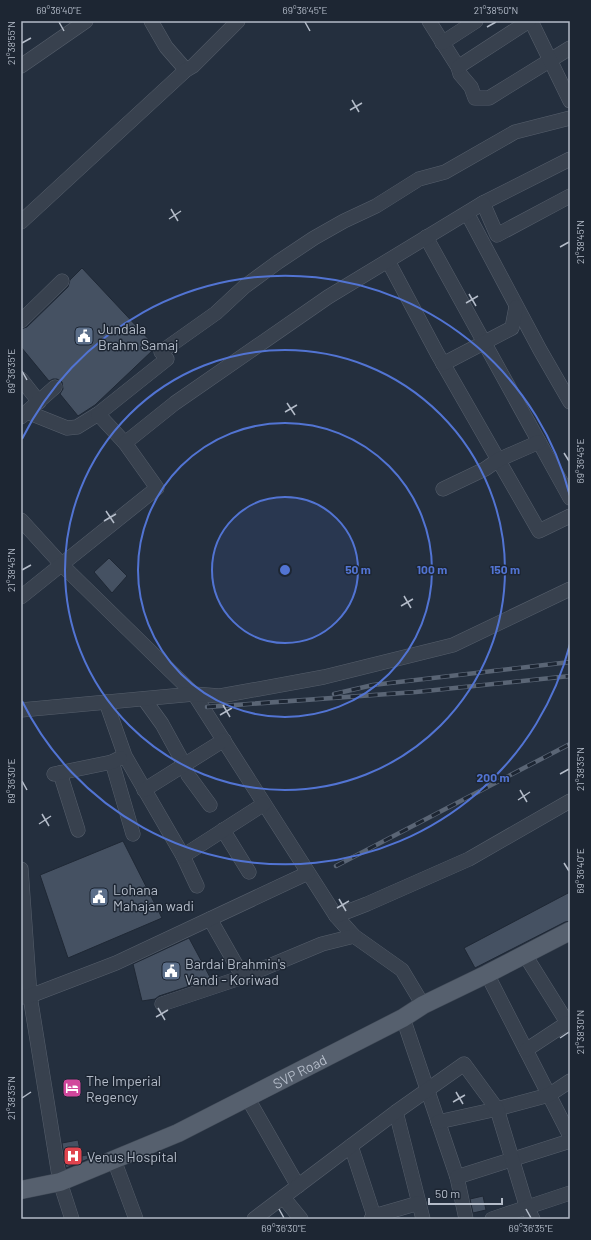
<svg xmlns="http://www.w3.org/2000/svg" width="591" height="1240" font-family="Barlow,sans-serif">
  <rect width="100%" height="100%" fill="#242f3e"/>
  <g fill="#455162" stroke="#1f2835">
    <path d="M 82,268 L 155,346 L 153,350 L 95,405 L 78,416 L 60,394 L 63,389 L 62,382 L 57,379 L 53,379 L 49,381 L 21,347 L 21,329 L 27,327 L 68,287 L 70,280 Z"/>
    <path d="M 109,558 L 127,576 L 112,593 L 94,572 Z"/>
    <path d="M 123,841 L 162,918 L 68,958 L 40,875 Z"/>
    <path d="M 570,892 L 570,921 L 565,922 L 475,968 L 464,948 Z"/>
    <path d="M 189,938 L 211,979 L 159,996 L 155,999 L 142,1001 L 133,964 Z"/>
    <path d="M 78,1140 L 81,1156 L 87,1155 L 88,1159 L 66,1168 L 62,1143 Z"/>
    <path d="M 483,1196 L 486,1210 L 473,1213 L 470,1199 Z"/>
  </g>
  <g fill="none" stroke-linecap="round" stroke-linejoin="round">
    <defs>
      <g id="minor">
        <path d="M 151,21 L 166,47 L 186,70"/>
        <path d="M 429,21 L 458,67 L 460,74 L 471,87 L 475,98 L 489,98 L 570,48"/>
        <path d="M 531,21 L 570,101"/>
        <path d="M 442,43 L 476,21"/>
        <path d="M 21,66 L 86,21"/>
        <path d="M 458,67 L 529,21"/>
        <path d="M 483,203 L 570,159"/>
        <path d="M 467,213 L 540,350 L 570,402"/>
        <path d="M 21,222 L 186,70 L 193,66 L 238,21"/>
        <path d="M 426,237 L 570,498"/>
        <path d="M 388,261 L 437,353 L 539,531 L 570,516"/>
        <path d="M 21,321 L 62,281"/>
        <path d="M 161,352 L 216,313 L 244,287 L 278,262 L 314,238 L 344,221 L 376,206 L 419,179 L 445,172 L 515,132 L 570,118"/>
        <path d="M 443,364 L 512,328 L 516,307"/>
        <path d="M 21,379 L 39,402"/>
        <path d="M 27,412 L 67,428 L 77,427 L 98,414 L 167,359"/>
        <path d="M 98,414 L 125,443"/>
        <path d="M 21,417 L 55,387"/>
        <path d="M 443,489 L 485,469 L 498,460 L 539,442"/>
        <path d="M 21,520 L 62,565 L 194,694 L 336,916 L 354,936 L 402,970 L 423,1005"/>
        <path d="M 21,597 L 157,488 L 125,443 L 175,403 L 328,297 L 483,203 L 497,235 L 570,196"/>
        <path d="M 144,699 L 162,724 L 184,764 L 188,775 L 210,805"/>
        <path d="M 106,702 L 125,756 L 183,856 L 197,886"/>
        <path d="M 21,710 L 194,694 L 220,696 L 324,677 L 453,645 L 570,589"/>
        <path d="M 112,762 L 133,834"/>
        <path d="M 60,773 L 78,830"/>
        <path d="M 54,774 L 112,762 L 120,758"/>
        <path d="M 144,790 L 224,740"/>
        <path d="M 223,830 L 249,872"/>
        <path d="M 183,856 L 264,804"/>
        <path d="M 21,869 L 30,996 L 60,1182 L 72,1219"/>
        <path d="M 336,916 L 367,904 L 469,859 L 570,801"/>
        <path d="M 210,919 L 243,977"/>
        <path d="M 525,955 L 570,1027"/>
        <path d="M 487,974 L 570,1136"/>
        <path d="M 21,997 L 30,996 L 116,963 L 308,873"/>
        <path d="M 162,1004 L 243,977 L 322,944 L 354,936"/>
        <path d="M 403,1018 L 457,1177 L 466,1219"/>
        <path d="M 526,1050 L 567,1023"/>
        <path d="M 247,1097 L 298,1186"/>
        <path d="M 396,1112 L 423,1219"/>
        <path d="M 438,1122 L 497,1109 L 549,1095 L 570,1081"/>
        <path d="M 351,1146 L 374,1216"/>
        <path d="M 114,1160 L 136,1219"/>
        <path d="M 457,1177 L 570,1141"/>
        <path d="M 283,1197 L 301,1219"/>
        <path d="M 254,1219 L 396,1112 L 464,1064 L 497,1109 L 527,1208 L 533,1219"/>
        <path d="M 371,1219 L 374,1216 L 419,1203"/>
        <path d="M 492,1219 L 570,1193"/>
      </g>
      <g id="major">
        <path id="s1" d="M 21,1190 L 60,1182 L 178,1133 L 403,1018 L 423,1005 L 487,974 L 570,931"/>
      </g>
    </defs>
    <use href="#minor" stroke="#565f6c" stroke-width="15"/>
    <use href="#major" stroke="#414a57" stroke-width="19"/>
    <use href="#minor" stroke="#38414e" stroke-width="14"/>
    <use href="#major" stroke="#56606e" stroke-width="18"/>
    <defs>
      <g id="rail">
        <path d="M 334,694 L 373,685 L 570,662"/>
        <path d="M 207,707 L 416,692 L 570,676"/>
        <path d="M 336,866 L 570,744"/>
      </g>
    </defs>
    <use href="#rail" stroke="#5a6575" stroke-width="4.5"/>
    <use href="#rail" stroke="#1d2633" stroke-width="3" stroke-dasharray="9" stroke-linecap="butt"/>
  </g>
  <path fill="none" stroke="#b4bcc9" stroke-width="1.5" d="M 59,22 L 64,31M 305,22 L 310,31M 487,27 L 496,22M 22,43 L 31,38M 352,100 L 359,112M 350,110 L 362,103M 171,209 L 178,221M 169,219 L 181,211M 560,247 L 569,242M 469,294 L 476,306M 466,303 L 478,296M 22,371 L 27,380M 287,403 L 295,415M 285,412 L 297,405M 564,453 L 569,461M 106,511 L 114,523M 104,521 L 116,514M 22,570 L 31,565M 404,596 L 411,608M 401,606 L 413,599M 223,705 L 230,717M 220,715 L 232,708M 560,774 L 569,769M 22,781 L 27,790M 520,790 L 527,802M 518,800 L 530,792M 42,814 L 49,826M 39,824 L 51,816M 564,863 L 569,871M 339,899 L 346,911M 337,908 L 349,901M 158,1008 L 165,1020M 156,1017 L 168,1010M 560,1038 L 569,1032M 456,1092 L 463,1104M 22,1098 L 31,1092M 453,1102 L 465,1095M 279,1209 L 284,1218M 526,1209 L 531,1218"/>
  <circle cx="285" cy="570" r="73" fill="#5274d3" fill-opacity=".12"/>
  <g fill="none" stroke="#5274d3" stroke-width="2">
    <circle cx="285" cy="570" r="73"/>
    <circle cx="285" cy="570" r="147"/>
    <circle cx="285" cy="570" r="220"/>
    <path d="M570 644A294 294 0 0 1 22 701M22 439A294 294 0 0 1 570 496"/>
  </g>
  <defs>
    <symbol id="civic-square" viewBox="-11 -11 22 22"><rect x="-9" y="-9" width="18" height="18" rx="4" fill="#5c6f8a" stroke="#1d2633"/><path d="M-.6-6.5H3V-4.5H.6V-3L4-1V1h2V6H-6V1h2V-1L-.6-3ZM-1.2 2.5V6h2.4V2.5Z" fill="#fff"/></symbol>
    <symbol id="hotel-square" viewBox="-11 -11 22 22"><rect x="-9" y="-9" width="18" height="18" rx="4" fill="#d1479c" stroke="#1d2633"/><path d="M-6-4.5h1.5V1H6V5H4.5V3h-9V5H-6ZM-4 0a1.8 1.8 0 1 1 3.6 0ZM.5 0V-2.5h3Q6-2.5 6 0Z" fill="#fff"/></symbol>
    <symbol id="hospital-square" viewBox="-11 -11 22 22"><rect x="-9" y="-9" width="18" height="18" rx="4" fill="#e0444e" stroke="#1d2633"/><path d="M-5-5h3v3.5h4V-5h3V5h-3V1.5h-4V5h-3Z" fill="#fff"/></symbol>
  </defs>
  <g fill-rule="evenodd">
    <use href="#civic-square" x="73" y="325" width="22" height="22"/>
    <use href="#civic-square" x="88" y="886" width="22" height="22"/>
    <use href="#civic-square" x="160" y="960" width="22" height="22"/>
    <use href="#hotel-square" x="61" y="1077" width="22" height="22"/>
    <use href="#hospital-square" x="62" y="1145" width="22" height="22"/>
  </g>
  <g text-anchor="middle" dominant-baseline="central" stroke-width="3" stroke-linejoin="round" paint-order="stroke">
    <g font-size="14" fill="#b4bcc9" stroke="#1d2633" text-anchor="start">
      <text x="98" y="328">Jundala<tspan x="98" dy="16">Brahm Samaj</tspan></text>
      <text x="113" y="889">Lohana<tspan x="113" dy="16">Mahajan wadi</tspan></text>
      <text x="185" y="963">Bardai Brahmin's<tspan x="185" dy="16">Vandi - Koriwad</tspan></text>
      <text x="86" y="1080">The Imperial<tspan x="86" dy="16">Regency</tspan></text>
      <text x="87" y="1156">Venus Hospital</text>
    </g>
    <g font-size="14" fill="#b4bcc9" stroke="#1d2633">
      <text stroke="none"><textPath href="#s1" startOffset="304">SVP Road</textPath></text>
    </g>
  </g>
  <circle cx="285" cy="570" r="6" fill="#5274d3" stroke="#1d2633" stroke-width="2"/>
  <g font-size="12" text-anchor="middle" font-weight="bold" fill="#5274d3" stroke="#1d2633" stroke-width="3" stroke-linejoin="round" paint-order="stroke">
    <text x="358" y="574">50 m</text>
    <text x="432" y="574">100 m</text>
    <text x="505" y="574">150 m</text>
    <text x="493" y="782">200 m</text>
  </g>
  <rect width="591" height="1240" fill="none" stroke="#1d2633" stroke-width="44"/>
  <path d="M429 1198v6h73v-6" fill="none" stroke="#b4bcc9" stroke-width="2"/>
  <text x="435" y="1198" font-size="12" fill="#b4bcc9" stroke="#1d2633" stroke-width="3" paint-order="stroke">50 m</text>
  <rect x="22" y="22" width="547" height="1196" fill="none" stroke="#b4bcc9" stroke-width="1.5"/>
  <g font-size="10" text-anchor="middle" fill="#b4bcc9">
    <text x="59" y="14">69°36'40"E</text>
    <text x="305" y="14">69°36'45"E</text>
    <text x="496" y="14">21°38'50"N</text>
    <text transform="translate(11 43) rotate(-90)" y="4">21°38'55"N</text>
    <text transform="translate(580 242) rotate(-90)" y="4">21°38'45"N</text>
    <text transform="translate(11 371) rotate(-90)" y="4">69°36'35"E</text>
    <text transform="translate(580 461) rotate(-90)" y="4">69°36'45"E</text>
    <text transform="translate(11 570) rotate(-90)" y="4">21°38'45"N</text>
    <text transform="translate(580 769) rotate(-90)" y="4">21°38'35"N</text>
    <text transform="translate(11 781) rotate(-90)" y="4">69°36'30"E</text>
    <text transform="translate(580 871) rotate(-90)" y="4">69°36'40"E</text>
    <text transform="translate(580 1032) rotate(-90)" y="4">21°38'30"N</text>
    <text transform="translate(11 1098) rotate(-90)" y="4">21°38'35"N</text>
    <text x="284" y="1232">69°36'30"E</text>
    <text x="531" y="1232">69°36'35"E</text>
  </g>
</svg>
